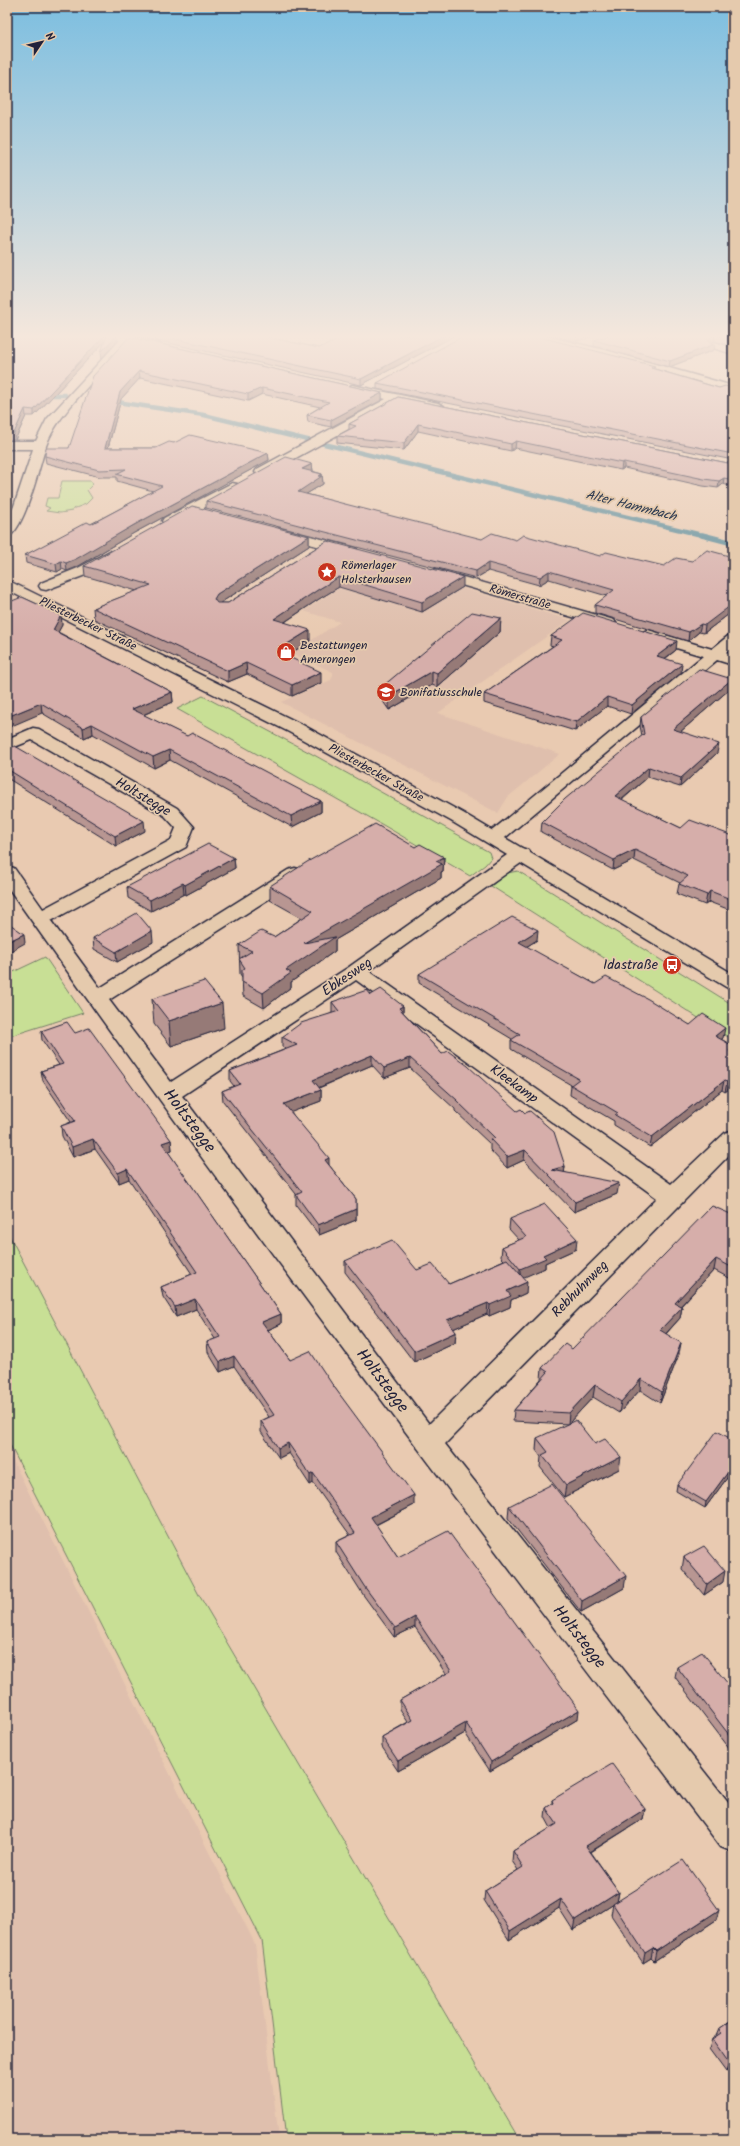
<svg xmlns="http://www.w3.org/2000/svg" width="740" height="2146" font-family="Kalam,sans-serif">
  <rect width="100%" height="100%" fill="#e9cab1"/>
  <filter id="ink" filterUnits="userSpaceOnUse"><feTurbulence type="fractalNoise" baseFrequency=".025" numOctaves="2"/><feDisplacementMap in="SourceGraphic" scale="8" xChannelSelector="R" yChannelSelector="G"/><feConvolveMatrix kernelMatrix="1 2 1 2 8 2 1 2 1" color-interpolation-filters="sRGB"/></filter>
  <g filter="url(#ink)">
    <g fill="#dfbfad">
      <path d="M 376,563 L 570,620 L 438,713 L 560,754 L 508,797 L 498,813 L 281,702 L 331,680 L 333,676 L 333,672 L 291,653 L 340,622 L 304,611 Z"/>
      <path d="M 7,1449 L 255,1944 L 279,2139 L 7,2139 Z"/>
    </g>
    <g fill="#c8df95" stroke="#758068">
      <path d="M 62,481 L 91,481 L 93,484 L 87,490 L 92,498 L 86,504 L 73,509 L 72,511 L 60,513 L 46,511 L 50,508 L 45,506 L 47,498 L 58,498 Z"/>
      <path d="M 203,696 L 314,755 L 489,852 L 491,858 L 485,865 L 470,876 L 383,825 L 177,709 Z"/>
      <path d="M 518,871 L 733,1005 L 733,1040 L 491,886 L 507,873 Z"/>
      <path d="M 45,957 L 83,1013 L 7,1037 L 7,975 Z"/>
      <path d="M 7,1231 L 199,1595 L 519,2139 L 286,2139 L 262,1940 L 7,1439 Z"/>
    </g>
    <g fill="none" stroke-linecap="round" stroke-linejoin="round">
      <g stroke="#578897" stroke-width="4.5">
        <path d="M 44,395 L 65,395"/>
        <path d="M 110,401 L 204,415 L 706,536"/>
      </g>
      <path stroke="#578897" stroke-width="5.5" d="M 702,535 L 733,543"/>
      <defs>
        <g id="minor">
          <path d="M 108,335 L 135,335 L 134,337 L 160,343 L 161,345 L 156,348 L 129,342 C 105,370 57,413 46,446 C 40,464 24,533 7,537 L 7,520 L 14,506 L 33,449 L 7,449 L 7,441 L 36,441 L 47,419 L 120,340 L 109,337 Z"/>
          <path d="M 523,335 L 541,335 L 609,351 L 733,386 L 733,393 L 606,357 L 524,337 Z"/>
          <path d="M 714,342 L 733,348 L 733,354 L 710,347 L 709,345 Z"/>
          <path d="M 352,385 L 438,403 L 444,406 L 438,409 L 399,401 L 265,475 L 257,475 L 255,472 L 257,469 L 386,399 L 348,390 L 346,388 Z"/>
          <path d="M 232,483 L 237,484 L 238,487 L 237,490 L 174,524 L 164,524 L 162,521 L 164,518 Z"/>
          <path d="M 280,528 L 356,548 L 358,551 L 351,555 L 275,535 L 273,532 Z"/>
          <path d="M 110,551 L 117,555 L 115,558 L 88,574 L 46,590 L 41,589 L 39,586 L 41,583 L 78,568 Z"/>
          <path d="M 435,569 L 614,620 L 616,623 L 614,626 L 604,626 L 430,576 L 428,573 L 430,570 Z"/>
          <path d="M 648,630 L 712,649 L 728,636 L 733,634 L 733,647 L 726,653 L 733,655 L 733,665 L 717,660 L 500,842 L 494,844 L 488,842 L 485,838 L 488,834 L 703,656 L 643,638 L 640,635 L 643,632 Z"/>
          <path d="M 33,728 L 39,729 L 177,808 L 194,827 L 186,847 L 51,921 L 100,988 L 288,870 L 295,868 L 302,870 L 304,874 L 302,878 L 109,1000 L 171,1082 L 349,967 L 514,850 L 521,848 L 528,850 L 530,854 L 528,858 L 369,971 L 671,1184 L 725,1133 L 733,1130 L 733,1151 L 445,1444 L 733,1808 L 733,1852 L 721,1847 C 479,1530 236,1212 7,886 L 7,866 L 14,868 L 43,909 L 171,840 L 176,828 L 165,816 L 32,740 L 7,750 L 7,739 ZM 356,980 L 657,1198 L 429,1424 L 182,1096 Z"/>
        </g>
        <path id="major" d="M 7,580 L 301,724 L 463,813 L 733,974 L 733,989 L 726,987 L 451,821 L 289,732 L 7,590 Z"/>
      </defs>
      <use href="#minor" stroke="#22223b" stroke-width="3"/>
      <use href="#major" stroke="#22223b" stroke-width="3"/>
      <use href="#minor" fill="#e5caad" fill-rule="evenodd"/>
      <use href="#major" fill="#e5caad" fill-rule="evenodd"/>
    </g>
    <g fill="#b89692" stroke="#22223b">
      <path d="M 7,335 L 117,335 L 117,341 L 102,358 L 104,342 L 34,416 L 26,416 L 15,440 L 7,440 Z"/>
      <path d="M 136,335 L 257,335 L 319,348 L 350,335 L 456,335 L 361,385 L 136,336 Z"/>
      <path d="M 547,335 L 597,335 L 577,341 Z"/>
      <path d="M 609,335 L 733,335 L 733,346 L 714,341 L 711,343 L 715,344 L 714,350 L 669,367 L 594,346 L 594,340 Z"/>
      <path d="M 129,337 L 382,393 L 382,400 L 331,427 L 308,422 L 307,415 L 320,407 L 262,394 L 248,401 L 140,378 L 121,399 L 108,448 L 156,448 L 174,443 L 268,453 L 269,460 L 134,533 L 77,567 L 67,571 L 62,569 L 57,572 L 26,563 L 25,555 L 91,524 L 153,491 L 117,481 L 117,477 L 100,477 L 46,463 L 45,456 L 69,448 Z"/>
      <path d="M 655,369 L 719,388 L 733,388 L 733,460 L 377,389 L 377,383 Z"/>
      <path d="M 398,397 L 733,464 L 733,487 L 723,484 L 718,488 L 703,486 L 624,468 L 621,470 L 515,448 L 511,451 L 418,431 L 404,450 L 337,443 L 337,436 L 349,430 L 349,424 Z"/>
      <path d="M 312,464 L 313,471 L 312,471 L 322,474 L 323,484 L 306,494 L 729,608 L 729,614 L 704,633 L 699,632 L 688,641 L 595,613 L 595,605 L 607,596 L 549,579 L 539,585 L 488,571 L 476,578 L 206,508 L 206,501 Z"/>
      <path d="M 309,536 L 309,546 L 220,603 L 228,603 L 327,541 L 463,587 L 422,612 L 339,587 L 319,599 L 285,622 L 310,641 L 286,656 L 321,683 L 292,696 L 247,674 L 228,682 L 94,619 L 93,608 L 137,591 L 85,576 L 84,566 Z"/>
      <path d="M 22,597 L 61,615 L 62,625 L 58,632 L 172,692 L 173,702 L 143,715 L 321,801 L 321,812 L 292,827 L 170,760 L 154,768 L 93,734 L 84,738 L 42,713 Z"/>
      <path d="M 501,618 L 500,632 L 437,687 L 432,685 L 389,710 L 382,700 L 383,686 Z"/>
      <path d="M 551,636 L 676,650 L 665,659 L 681,673 L 631,714 L 607,706 L 575,731 L 484,703 L 484,694 L 553,646 L 550,645 Z"/>
      <path d="M 731,688 L 680,732 L 717,753 L 680,787 L 648,777 L 622,800 L 681,828 L 733,836 L 733,911 L 709,902 L 705,905 L 677,894 L 679,884 L 680,883 L 634,860 L 613,870 L 541,832 L 542,822 L 642,736 L 640,726 L 641,717 Z"/>
      <path d="M 7,749 L 145,831 L 116,846 L 7,778 Z"/>
      <path d="M 415,847 L 444,857 L 443,871 L 441,872 L 441,878 L 335,940 L 335,951 L 291,982 L 291,987 L 264,1008 L 243,996 L 242,977 L 240,974 L 239,945 L 274,937 L 302,918 L 270,900 L 270,886 Z"/>
      <path d="M 234,858 L 235,868 L 186,895 L 184,894 L 151,911 L 128,898 L 127,887 Z"/>
      <path d="M 93,938 L 153,942 L 117,962 L 94,949 Z"/>
      <path d="M 537,940 L 526,947 L 595,984 L 690,1025 L 723,1038 L 721,1039 L 733,1046 L 733,1086 L 725,1092 L 722,1090 L 650,1147 L 614,1125 L 614,1121 L 570,1095 L 571,1085 L 511,1049 L 511,1040 L 512,1039 L 419,983 L 419,974 Z"/>
      <path d="M 371,995 L 403,1006 L 403,1012 L 442,1054 L 565,1166 L 564,1172 L 617,1194 L 574,1212 L 524,1160 L 507,1168 L 490,1150 L 490,1144 L 455,1111 L 455,1109 L 410,1068 L 384,1078 L 372,1065 L 319,1088 L 321,1090 L 321,1101 L 291,1112 L 329,1165 L 356,1199 L 356,1220 L 319,1235 L 296,1205 L 296,1194 L 223,1101 L 222,1091 L 234,1086 L 230,1081 L 230,1071 L 286,1049 L 282,1047 L 282,1037 L 332,1013 L 332,1002 Z"/>
      <path d="M 152,999 L 224,1028 L 171,1046 L 154,1024 Z"/>
      <path d="M 41,1031 L 75,1033 L 171,1140 L 172,1150 L 168,1152 L 281,1314 L 281,1324 L 268,1330 L 290,1360 L 332,1384 L 414,1505 L 376,1525 L 398,1557 L 578,1719 L 490,1771 L 465,1733 L 398,1771 L 382,1747 L 382,1737 L 408,1722 L 400,1710 L 400,1700 L 446,1674 L 415,1627 L 394,1637 L 364,1596 L 336,1552 L 336,1542 L 350,1535 L 313,1483 L 310,1485 L 289,1453 L 279,1458 L 261,1432 L 261,1421 L 269,1417 L 234,1366 L 220,1372 L 208,1352 L 207,1342 L 215,1339 L 196,1309 L 176,1317 L 163,1297 L 161,1287 L 192,1274 L 129,1179 L 119,1183 L 95,1149 L 73,1157 L 62,1136 L 61,1126 L 71,1122 L 43,1081 L 41,1071 L 59,1065 L 42,1040 Z"/>
      <path d="M 733,1215 L 733,1280 L 714,1270 L 681,1306 L 682,1307 L 680,1318 L 666,1334 L 679,1354 L 660,1403 L 640,1390 L 619,1413 L 593,1397 L 568,1424 L 513,1421 L 514,1410 L 541,1379 L 542,1368 L 572,1349 Z"/>
      <path d="M 510,1219 L 576,1249 L 545,1263 L 545,1268 L 523,1277 L 526,1293 L 511,1300 L 510,1307 L 489,1316 L 487,1314 L 453,1329 L 456,1332 L 455,1343 L 414,1362 L 345,1272 L 345,1261 L 417,1270 L 449,1284 L 504,1260 L 501,1257 L 502,1247 L 519,1240 L 509,1229 Z"/>
      <path d="M 537,1438 L 595,1444 L 619,1469 L 564,1497 L 540,1467 L 541,1457 L 536,1450 Z"/>
      <path d="M 733,1440 L 733,1485 L 727,1478 L 705,1508 L 676,1491 L 677,1485 Z"/>
      <path d="M 509,1506 L 624,1588 L 581,1612 L 508,1518 Z"/>
      <path d="M 684,1557 L 723,1582 L 704,1595 L 682,1569 Z"/>
      <path d="M 677,1667 L 733,1690 L 733,1753 L 675,1677 Z"/>
      <path d="M 552,1800 L 645,1809 L 643,1819 L 591,1852 L 619,1892 L 617,1902 L 573,1930 L 559,1908 L 509,1940 L 484,1900 L 485,1891 L 518,1870 L 512,1861 L 513,1851 L 551,1828 L 545,1817 L 546,1808 L 552,1804 Z"/>
      <path d="M 613,1904 L 716,1920 L 654,1961 L 651,1958 L 643,1963 L 611,1915 Z"/>
      <path d="M 733,2019 L 733,2067 L 726,2072 L 709,2049 L 712,2039 L 716,2036 L 719,2029 Z"/>
    </g>
    <g fill="#967a77" stroke="#22223b">
      <path d="M 105,335 L 108,335 L 108,338 L 34,416 L 34,410 Z"/>
      <path d="M 117,335 L 117,341 L 102,358 L 101,352 Z"/>
      <path d="M 445,335 L 456,335 L 361,385 L 361,379 Z"/>
      <path d="M 580,335 L 597,335 L 577,341 L 577,336 Z"/>
      <path d="M 715,335 L 714,341 L 708,345 L 708,339 Z"/>
      <path d="M 715,344 L 714,350 L 669,367 L 670,361 Z"/>
      <path d="M 139,371 L 140,378 L 121,399 L 106,455 L 105,448 L 120,392 Z"/>
      <path d="M 262,388 L 262,394 L 248,401 L 248,394 Z"/>
      <path d="M 382,393 L 382,400 L 331,427 L 331,420 Z"/>
      <path d="M 25,409 L 26,416 L 15,440 L 14,433 Z"/>
      <path d="M 418,424 L 418,431 L 404,450 L 404,443 Z"/>
      <path d="M 516,441 L 515,448 L 511,451 L 511,444 Z"/>
      <path d="M 9,444 L 9,450 L 7,456 L 7,447 Z"/>
      <path d="M 268,453 L 269,460 L 134,533 L 77,567 L 67,571 L 66,563 L 134,525 Z"/>
      <path d="M 624,462 L 624,468 L 621,470 L 622,463 Z"/>
      <path d="M 312,464 L 313,471 L 303,476 L 302,469 Z"/>
      <path d="M 322,474 L 323,484 L 298,499 L 298,492 Z"/>
      <path d="M 724,478 L 723,484 L 718,488 L 719,481 Z"/>
      <path d="M 309,536 L 309,546 L 217,605 L 214,599 L 217,594 Z"/>
      <path d="M 61,561 L 62,569 L 57,572 L 56,564 Z"/>
      <path d="M 488,563 L 488,571 L 476,578 L 476,571 Z"/>
      <path d="M 549,571 L 549,579 L 539,585 L 540,577 Z"/>
      <path d="M 339,577 L 339,587 L 319,599 L 274,629 L 274,619 L 319,589 Z"/>
      <path d="M 463,577 L 463,587 L 422,612 L 422,602 Z"/>
      <path d="M 733,598 L 733,606 L 729,608 L 729,614 L 704,633 L 705,625 L 728,602 Z"/>
      <path d="M 61,615 L 62,625 L 54,640 L 53,630 Z"/>
      <path d="M 501,618 L 500,632 L 437,687 L 437,673 Z"/>
      <path d="M 701,624 L 699,632 L 688,641 L 689,632 Z"/>
      <path d="M 310,630 L 310,641 L 277,662 L 276,651 Z"/>
      <path d="M 677,641 L 676,650 L 656,665 L 657,656 Z"/>
      <path d="M 246,663 L 247,674 L 228,682 L 228,671 Z"/>
      <path d="M 682,664 L 681,673 L 631,714 L 632,705 Z"/>
      <path d="M 432,671 L 432,685 L 389,710 L 389,696 Z"/>
      <path d="M 321,672 L 321,683 L 292,696 L 292,685 Z"/>
      <path d="M 732,679 L 731,688 L 672,739 L 673,729 Z"/>
      <path d="M 172,692 L 173,702 L 133,719 L 132,709 Z"/>
      <path d="M 607,697 L 607,706 L 575,731 L 576,722 Z"/>
      <path d="M 41,703 L 42,713 L 7,728 L 7,717 Z"/>
      <path d="M 92,724 L 93,734 L 84,738 L 83,728 Z"/>
      <path d="M 719,744 L 717,753 L 680,787 L 681,778 Z"/>
      <path d="M 169,750 L 170,760 L 154,768 L 153,757 Z"/>
      <path d="M 649,767 L 648,777 L 614,806 L 615,796 Z"/>
      <path d="M 321,801 L 321,812 L 292,827 L 291,816 Z"/>
      <path d="M 144,821 L 145,831 L 116,846 L 115,836 Z"/>
      <path d="M 635,850 L 634,860 L 613,870 L 614,860 Z"/>
      <path d="M 444,857 L 443,871 L 441,872 L 441,878 L 335,940 L 335,951 L 291,982 L 291,987 L 264,1008 L 263,993 L 286,970 L 304,943 Z"/>
      <path d="M 234,858 L 235,868 L 186,895 L 185,885 Z"/>
      <path d="M 183,883 L 184,894 L 151,911 L 150,900 Z"/>
      <path d="M 710,891 L 709,902 L 705,905 L 707,895 Z"/>
      <path d="M 538,930 L 537,940 L 518,952 L 519,942 Z"/>
      <path d="M 152,931 L 153,942 L 117,962 L 116,952 Z"/>
      <path d="M 24,934 L 25,943 L 7,953 L 7,942 Z"/>
      <path d="M 222,1003 L 224,1028 L 171,1046 L 169,1021 Z"/>
      <path d="M 403,1006 L 403,1016 L 399,1008 Z"/>
      <path d="M 725,1028 L 723,1038 L 713,1046 L 715,1036 Z"/>
      <path d="M 733,1047 L 733,1053 L 729,1051 Z"/>
      <path d="M 372,1055 L 372,1065 L 313,1090 L 313,1080 Z"/>
      <path d="M 410,1058 L 410,1068 L 384,1078 L 384,1068 Z"/>
      <path d="M 733,1077 L 733,1086 L 725,1092 L 727,1082 Z"/>
      <path d="M 724,1081 L 722,1090 L 650,1147 L 652,1137 Z"/>
      <path d="M 321,1090 L 321,1101 L 284,1115 L 284,1104 Z"/>
      <path d="M 93,1139 L 95,1149 L 73,1157 L 72,1147 Z"/>
      <path d="M 171,1140 L 172,1150 L 163,1153 L 162,1143 Z"/>
      <path d="M 525,1150 L 524,1160 L 507,1168 L 507,1157 Z"/>
      <path d="M 329,1158 L 329,1169 L 325,1160 Z"/>
      <path d="M 565,1166 L 564,1176 L 552,1170 Z"/>
      <path d="M 127,1169 L 129,1179 L 119,1183 L 118,1173 Z"/>
      <path d="M 619,1183 L 617,1194 L 574,1212 L 575,1202 Z"/>
      <path d="M 356,1209 L 356,1220 L 319,1235 L 318,1225 Z"/>
      <path d="M 577,1239 L 576,1249 L 545,1263 L 545,1268 L 520,1279 L 520,1269 L 543,1255 Z"/>
      <path d="M 716,1259 L 714,1270 L 673,1314 L 675,1303 Z"/>
      <path d="M 527,1282 L 526,1293 L 511,1300 L 510,1307 L 489,1316 L 490,1305 L 507,1291 Z"/>
      <path d="M 195,1299 L 196,1309 L 176,1317 L 175,1307 Z"/>
      <path d="M 488,1303 L 487,1314 L 446,1332 L 447,1320 Z"/>
      <path d="M 682,1307 L 680,1318 L 659,1341 L 660,1330 Z"/>
      <path d="M 281,1314 L 281,1324 L 263,1332 L 262,1322 Z"/>
      <path d="M 456,1332 L 455,1343 L 414,1362 L 414,1351 Z"/>
      <path d="M 681,1343 L 679,1354 L 660,1403 L 662,1392 Z"/>
      <path d="M 234,1356 L 234,1366 L 220,1372 L 220,1362 Z"/>
      <path d="M 641,1379 L 640,1390 L 619,1413 L 621,1402 Z"/>
      <path d="M 595,1385 L 593,1397 L 568,1424 L 569,1413 Z"/>
      <path d="M 288,1443 L 289,1453 L 279,1458 L 278,1448 Z"/>
      <path d="M 621,1457 L 619,1469 L 564,1497 L 566,1485 Z"/>
      <path d="M 728,1472 L 727,1478 L 705,1508 L 706,1502 Z"/>
      <path d="M 313,1473 L 313,1483 L 310,1485 L 310,1475 Z"/>
      <path d="M 414,1495 L 414,1505 L 371,1527 L 371,1517 Z"/>
      <path d="M 725,1571 L 723,1582 L 704,1595 L 707,1584 Z"/>
      <path d="M 626,1576 L 624,1588 L 581,1612 L 582,1601 Z"/>
      <path d="M 415,1617 L 415,1627 L 394,1637 L 395,1628 Z"/>
      <path d="M 579,1710 L 578,1719 L 490,1771 L 491,1762 Z"/>
      <path d="M 466,1723 L 465,1733 L 398,1771 L 398,1761 Z"/>
      <path d="M 645,1809 L 643,1819 L 585,1855 L 586,1846 Z"/>
      <path d="M 619,1892 L 617,1902 L 573,1930 L 575,1920 Z"/>
      <path d="M 561,1899 L 559,1908 L 509,1940 L 510,1931 Z"/>
      <path d="M 719,1910 L 716,1920 L 654,1961 L 656,1951 Z"/>
      <path d="M 653,1948 L 651,1958 L 643,1963 L 645,1953 Z"/>
      <path d="M 733,2060 L 733,2067 L 726,2072 L 729,2063 Z"/>
    </g>
    <g fill="#d6aeaa" stroke="#22223b">
      <path d="M 7,335 L 105,335 L 34,410 L 25,409 L 14,433 L 7,433 Z"/>
      <path d="M 107,335 L 117,335 L 101,352 Z"/>
      <path d="M 157,335 L 257,335 L 319,348 L 350,335 L 445,335 L 361,379 Z"/>
      <path d="M 465,335 L 532,335 L 655,366 L 651,368 L 719,388 L 725,386 L 733,388 L 733,454 L 377,383 Z"/>
      <path d="M 609,335 L 715,335 L 708,339 L 710,343 L 715,344 L 670,361 L 594,340 Z"/>
      <path d="M 715,335 L 733,335 L 733,340 Z"/>
      <path d="M 129,337 L 382,393 L 331,420 L 307,415 L 329,402 L 262,388 L 248,394 L 139,371 L 120,392 L 105,448 L 156,448 L 169,442 L 174,443 L 190,435 L 268,453 L 134,525 L 76,559 L 66,563 L 61,561 L 56,564 L 25,555 L 87,522 L 91,524 L 162,486 L 116,474 L 126,469 L 99,470 L 45,456 L 46,448 L 69,448 L 93,376 Z"/>
      <path d="M 398,397 L 733,464 L 733,480 L 724,478 L 719,481 L 704,479 L 624,462 L 622,463 L 516,441 L 511,444 L 418,424 L 404,443 L 337,436 L 356,426 L 349,424 Z"/>
      <path d="M 286,457 L 312,464 L 302,469 L 322,474 L 319,476 L 322,476 L 298,492 L 482,539 L 492,533 L 516,540 L 523,535 L 600,556 L 606,552 L 664,566 L 676,558 L 692,561 L 707,550 L 733,557 L 733,598 L 728,602 L 730,606 L 705,625 L 701,624 L 689,632 L 595,605 L 614,590 L 549,571 L 540,577 L 488,563 L 476,571 L 206,501 Z"/>
      <path d="M 192,506 L 309,536 L 217,594 L 214,599 L 217,603 L 228,603 L 327,541 L 463,577 L 422,602 L 339,577 L 319,589 L 274,619 L 310,630 L 276,651 L 321,672 L 292,685 L 246,663 L 228,671 L 93,608 L 151,585 L 84,566 Z"/>
      <path d="M 22,597 L 61,615 L 53,630 L 172,692 L 132,709 L 187,736 L 192,733 L 321,801 L 291,816 L 169,750 L 153,757 L 92,724 L 83,728 L 41,703 L 7,717 L 7,603 Z"/>
      <path d="M 472,612 L 501,618 L 437,673 L 432,671 L 389,696 L 383,686 Z"/>
      <path d="M 583,613 L 677,641 L 657,656 L 682,664 L 632,705 L 607,697 L 576,722 L 484,694 L 562,640 L 551,636 Z"/>
      <path d="M 699,669 L 732,679 L 673,729 L 719,744 L 681,778 L 649,767 L 615,796 L 681,828 L 690,820 L 733,836 L 733,900 L 710,891 L 707,895 L 679,884 L 688,876 L 635,850 L 614,860 L 542,822 L 565,799 L 644,734 L 641,717 Z"/>
      <path d="M 15,746 L 144,821 L 115,836 L 7,769 L 7,749 Z"/>
      <path d="M 375,824 L 415,847 L 420,844 L 444,857 L 436,861 L 442,864 L 304,943 L 335,937 L 286,970 L 291,973 L 263,993 L 242,982 L 242,970 L 245,968 L 239,959 L 252,951 L 239,945 L 261,931 L 274,937 L 313,911 L 270,886 L 307,862 Z"/>
      <path d="M 208,844 L 234,858 L 185,885 L 183,883 L 150,900 L 127,887 Z"/>
      <path d="M 137,913 L 152,931 L 116,952 L 93,938 Z"/>
      <path d="M 512,917 L 538,930 L 519,942 L 595,984 L 606,977 L 648,999 L 690,1025 L 703,1014 L 725,1028 L 715,1036 L 733,1046 L 733,1047 L 729,1051 L 733,1053 L 733,1077 L 727,1082 L 724,1081 L 652,1137 L 615,1115 L 618,1113 L 571,1085 L 579,1079 L 511,1040 L 520,1034 L 419,974 Z"/>
      <path d="M 7,922 L 24,934 L 7,942 Z"/>
      <path d="M 204,981 L 222,1003 L 169,1021 L 152,999 Z"/>
      <path d="M 381,989 L 403,1006 L 399,1008 L 442,1054 L 448,1051 L 468,1066 L 517,1111 L 521,1109 L 525,1113 L 530,1111 L 554,1132 L 565,1166 L 552,1170 L 619,1183 L 575,1202 L 525,1150 L 507,1157 L 490,1139 L 495,1138 L 456,1100 L 457,1100 L 410,1058 L 384,1068 L 372,1055 L 313,1080 L 321,1090 L 284,1104 L 329,1158 L 325,1160 L 356,1199 L 356,1209 L 318,1225 L 296,1195 L 302,1192 L 222,1091 L 240,1084 L 230,1071 L 297,1045 L 282,1037 L 301,1023 L 339,1011 L 332,1002 L 367,990 L 371,995 Z"/>
      <path d="M 67,1022 L 75,1033 L 89,1028 L 171,1140 L 162,1143 L 281,1314 L 262,1322 L 290,1360 L 310,1351 L 332,1384 L 414,1495 L 371,1517 L 398,1557 L 448,1531 L 579,1710 L 491,1762 L 466,1723 L 398,1761 L 382,1737 L 413,1720 L 400,1700 L 451,1671 L 415,1617 L 395,1628 L 364,1586 L 336,1542 L 355,1533 L 313,1473 L 310,1475 L 288,1443 L 278,1448 L 261,1421 L 274,1415 L 234,1356 L 220,1362 L 207,1342 L 220,1337 L 195,1299 L 175,1307 L 161,1287 L 197,1272 L 127,1169 L 118,1173 L 93,1139 L 72,1147 L 61,1126 L 75,1121 L 41,1071 L 63,1064 L 41,1031 Z"/>
      <path d="M 545,1204 L 577,1239 L 543,1255 L 546,1258 L 520,1269 L 502,1247 L 526,1237 L 510,1219 Z"/>
      <path d="M 712,1206 L 733,1215 L 733,1268 L 716,1259 L 675,1303 L 682,1307 L 660,1330 L 681,1343 L 662,1392 L 641,1379 L 621,1402 L 595,1385 L 569,1413 L 514,1410 L 548,1372 L 542,1368 L 565,1344 L 572,1349 Z"/>
      <path d="M 392,1240 L 417,1270 L 432,1264 L 449,1284 L 507,1259 L 527,1282 L 507,1291 L 511,1296 L 490,1305 L 488,1303 L 447,1320 L 456,1332 L 414,1351 L 345,1261 Z"/>
      <path d="M 576,1420 L 595,1444 L 605,1439 L 621,1457 L 566,1485 L 542,1455 L 548,1452 L 537,1438 Z"/>
      <path d="M 717,1431 L 733,1440 L 733,1478 L 728,1472 L 706,1502 L 677,1485 Z"/>
      <path d="M 552,1484 L 626,1576 L 582,1601 L 509,1506 Z"/>
      <path d="M 704,1546 L 725,1571 L 707,1584 L 684,1557 Z"/>
      <path d="M 702,1652 L 733,1690 L 733,1740 L 677,1667 Z"/>
      <path d="M 612,1764 L 645,1809 L 586,1846 L 619,1892 L 575,1920 L 561,1899 L 510,1931 L 485,1891 L 523,1867 L 513,1851 L 557,1824 L 546,1808 L 553,1803 L 552,1800 Z"/>
      <path d="M 683,1860 L 719,1910 L 656,1951 L 653,1948 L 645,1953 L 613,1904 Z"/>
      <path d="M 733,2019 L 733,2060 L 729,2063 L 712,2039 L 721,2033 L 719,2029 Z"/>
      <path d="M 733,2135 L 733,2139 L 728,2139 Z"/>
    </g>
  </g>
  <linearGradient id="sky" x2="0" y2="1"><stop stop-color="#7cbee0"/><stop offset="0.53" stop-color="#f5e7dc"/><stop offset="1" stop-color="#f5e7dc" stop-opacity="0"/></linearGradient>
  <rect width="740" height="635" fill="url(#sky)"/>
  <defs>
    <symbol id="sight-disc" viewBox="-11 -11 22 22"><circle r="9.5" fill="#c8321e" stroke="#e5caad"/><path d="M0-6L1.8-2.2L6-1.7L2.9 1.2L3.7 5.4L0 3.3L-3.7 5.4L-2.9 1.2L-6-1.7L-1.8-2.2Z" fill="#fff"/></symbol>
    <symbol id="shop-disc" viewBox="-11 -11 22 22"><circle r="9.5" fill="#c8321e" stroke="#e5caad"/><path d="M-5-2.5h2.3a2.7 3.5 0 0 1 5.4 0H5L5.5 6h-11ZM-1.5-2.5h3a1.5 2.3 0 0 0-3 0Z" fill="#fff"/></symbol>
    <symbol id="school-disc" viewBox="-11 -11 22 22"><circle r="9.5" fill="#c8321e" stroke="#e5caad"/><path d="M0-5L7-2L0 1L-7-2ZM-4 1L0 2.5L4 1V4Q0 6-4 4Z" fill="#fff"/></symbol>
    <symbol id="bus-disc" viewBox="-11 -11 22 22"><circle r="9.5" fill="#c8321e" stroke="#e5caad"/><path d="M-5-6H5V4H4V6H2V4H-2V6H-4V4H-5ZM-3.5-4V0h7V-4ZM-3.5 1.2v1.5H-2V1.2ZM2 1.2v1.5H3.5V1.2Z" fill="#fff"/></symbol>
  </defs>
  <g fill-rule="evenodd">
    <use href="#sight-disc" x="316" y="561" width="22" height="22"/>
    <use href="#shop-disc" x="275" y="641" width="22" height="22"/>
    <use href="#school-disc" x="375" y="681" width="22" height="22"/>
    <use href="#bus-disc" x="661" y="954" width="22" height="22"/>
  </g>
  <g text-anchor="middle" dominant-baseline="central" stroke-width="3.5" stroke-linejoin="round" paint-order="stroke">
    <g font-size="12" fill="#22223b" stroke="#e5caad" text-anchor="start">
      <text x="341" y="565">Römerlager<tspan x="341" dy="14">Holsterhausen</tspan></text>
      <text x="300" y="645">Bestattungen<tspan x="300" dy="14">Amerongen</tspan></text>
      <text x="400" y="692">Bonifatiusschule</text>
    </g>
    <g font-size="12" fill="#22223b" stroke="#e5caad">
      <text transform="translate(520 597) rotate(16)">Römerstraße</text>
      <text transform="translate(88 624) rotate(26)">Pliesterbecker Straße</text>
      <text transform="translate(376 773) rotate(29)">Pliesterbecker Straße</text>
    </g>
    <g font-size="13" font-style="italic" fill="#2f3c52" stroke="#e5caad">
      <text transform="translate(631 506) rotate(14)">Alter Hammbach</text>
    </g>
    <g font-size="14" fill="#22223b" stroke="#e5caad">
      <text transform="translate(143 797) rotate(31)">Holtstegge</text>
      <text transform="translate(347 977) rotate(-34)">Ebkesweg</text>
      <text transform="translate(514 1084) rotate(36)">Kleekamp</text>
      <text transform="translate(580 1289) rotate(-45)">Rebhuhnweg</text>
    </g>
    <g font-size="14" fill="#22223b" stroke="#e5caad" text-anchor="end">
      <text x="658" y="965">Idastraße</text>
    </g>
    <g font-size="17" fill="#22223b" stroke="#e5caad">
      <text transform="translate(189 1121) rotate(53)">Holtstegge</text>
      <text transform="translate(382 1381) rotate(53)">Holtstegge</text>
      <text transform="translate(579 1637) rotate(52)">Holtstegge</text>
    </g>
  </g>
  <rect width="740" height="2146" fill="none" stroke="#e5caad" stroke-width="24"/>
  <rect x="12" y="12" width="716" height="2122" fill="none" stroke="#22223b" stroke-width="1.5" filter="url(#ink)"/>
  <g transform="translate(42 42) rotate(55)" stroke="#e5caad" stroke-width="3" paint-order="stroke">
  <path d="M0-3L7 15L0 10L-7 15Z" fill="#22223b"/>
  <text y="-6" font-size="11" font-weight="bold" text-anchor="middle" fill="#22223b">N</text>
  </g>
</svg>
